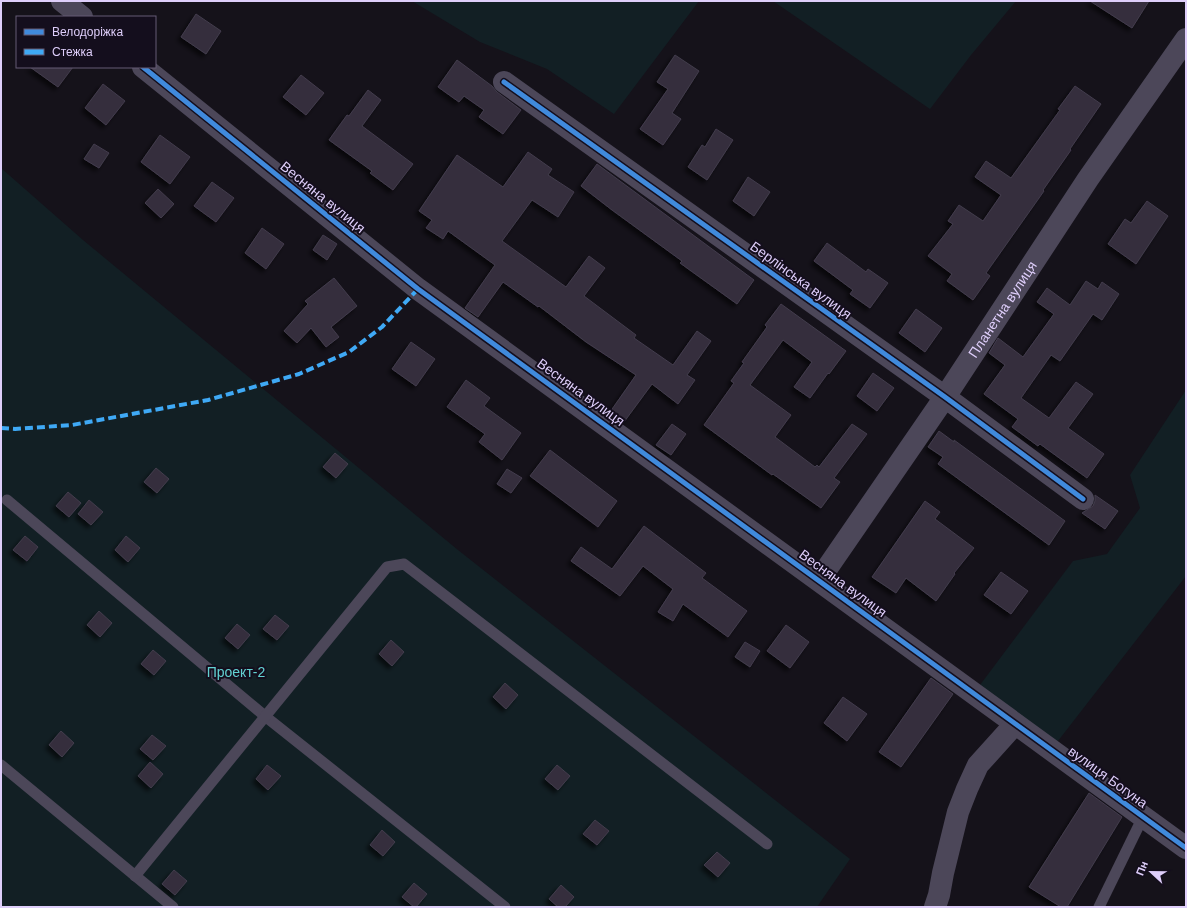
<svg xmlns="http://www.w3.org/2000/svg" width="1187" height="908" font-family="Arial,sans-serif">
  <defs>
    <filter id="shadow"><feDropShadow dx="-3.5" dy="3.5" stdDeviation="2" flood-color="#0009"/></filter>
  </defs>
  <rect width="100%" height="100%" fill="#15121a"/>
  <g fill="#121f24">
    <path d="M 412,1 L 699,1 L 614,114 L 547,69 L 480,42 Z"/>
    <path d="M 773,1 L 1016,1 L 971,55 L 930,109 Z"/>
    <path d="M 1,168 L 83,240 L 458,550 L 850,859 L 817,907 L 1,907 Z"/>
    <path d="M 1186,390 L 1186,576 L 1051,750 L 974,693 L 1073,561 L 1107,554 L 1140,508 L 1130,475 Z"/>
  </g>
  <g fill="#342f3c" stroke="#433c4d" filter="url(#shadow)">
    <path d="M 1090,1 L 1149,1 L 1132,28 Z"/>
    <path d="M 196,14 L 221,31 L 206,54 L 181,37 Z"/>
    <path d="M 675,55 L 699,71 L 672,113 L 681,119 L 663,145 L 640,129 L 668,89 L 657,82 Z"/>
    <path d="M 457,60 L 492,86 L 497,92 L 521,110 L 503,134 L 479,117 L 484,110 L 464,96 L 459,102 L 438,87 Z"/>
    <path d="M 30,67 L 73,67 L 58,87 Z"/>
    <path d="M 301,75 L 324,93 L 306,115 L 283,97 Z"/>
    <path d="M 103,84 L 125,101 L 106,125 L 85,108 Z"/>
    <path d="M 1075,86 L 1101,104 L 1070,149 L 1071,150 L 1043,190 L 1044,191 L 986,273 L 990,276 L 973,300 L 947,281 L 952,274 L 928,256 L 953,224 L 948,221 L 959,205 L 983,221 L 1001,195 L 975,177 L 986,161 L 1011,178 L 1060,110 L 1058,109 Z"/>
    <path d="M 368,90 L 381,100 L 362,126 L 413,164 L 393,190 L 370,173 L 372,171 L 329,140 L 347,115 L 349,116 Z"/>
    <path d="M 716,129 L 733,140 L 707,180 L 688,167 L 702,145 L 705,147 Z"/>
    <path d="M 160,135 L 190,157 L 170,184 L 141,162 Z"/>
    <path d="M 94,144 L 109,153 L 99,168 L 84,159 Z"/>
    <path d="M 528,152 L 552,169 L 548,175 L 574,192 L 558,217 L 532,200 L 502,241 L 566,287 L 589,256 L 605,268 L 584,296 L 636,335 L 634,338 L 673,365 L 697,331 L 711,341 L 687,375 L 695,380 L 678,404 L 652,384 L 624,422 L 610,412 L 636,375 L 586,342 L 539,306 L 538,307 L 503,282 L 478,317 L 465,308 L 495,265 L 448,231 L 443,239 L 426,228 L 432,220 L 419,211 L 457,155 L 503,187 Z"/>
    <path d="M 597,164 L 754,280 L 737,304 L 680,263 L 682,261 L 612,210 L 581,186 Z"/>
    <path d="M 748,177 L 770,192 L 754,216 L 733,201 Z"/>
    <path d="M 212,182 L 234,198 L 216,222 L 194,206 Z"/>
    <path d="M 158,189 L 174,204 L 161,218 L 145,203 Z"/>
    <path d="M 1147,201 L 1168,216 L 1136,264 L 1108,244 L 1125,219 L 1131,223 Z"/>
    <path d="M 262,228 L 284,244 L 266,269 L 245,253 Z"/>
    <path d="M 323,235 L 337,244 L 327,260 L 313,250 Z"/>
    <path d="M 827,243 L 866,272 L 868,269 L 888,283 L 870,308 L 850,294 L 853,290 L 814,261 Z"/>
    <path d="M 334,278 L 357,306 L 331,327 L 339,337 L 326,347 L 311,328 L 297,343 L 284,331 L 308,304 L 305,301 Z"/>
    <path d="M 1086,281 L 1098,289 L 1102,282 L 1119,294 L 1102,320 L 1093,314 L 1060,361 L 1051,355 L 1021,398 L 1049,418 L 1076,382 L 1093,394 L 1068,428 L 1104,454 L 1087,478 L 1040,444 L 1038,446 L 1012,427 L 1018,419 L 984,394 L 1005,365 L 989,353 L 998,338 L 1023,357 L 1054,314 L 1037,302 L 1047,288 L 1070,305 Z"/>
    <path d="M 781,304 L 846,351 L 829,374 L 828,373 L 810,398 L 794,387 L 812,362 L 783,340 L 750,385 L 791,415 L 775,437 L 815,467 L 817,465 L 819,467 L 852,424 L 867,434 L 834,478 L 840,482 L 821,508 L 773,474 L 772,475 L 704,425 L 734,383 L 731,381 L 744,363 L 742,362 L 767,327 L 765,325 Z"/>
    <path d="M 916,309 L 942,328 L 925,352 L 899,333 Z"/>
    <path d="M 411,342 L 435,359 L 416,386 L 392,369 Z"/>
    <path d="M 873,373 L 894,388 L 877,411 L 857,396 Z"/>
    <path d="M 466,380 L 490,398 L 484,406 L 521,433 L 502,460 L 479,442 L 485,434 L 447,407 Z"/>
    <path d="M 672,424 L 686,434 L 671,455 L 656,445 Z"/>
    <path d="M 939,431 L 954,442 L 954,440 L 1065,521 L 1049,545 L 938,464 L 943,457 L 928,447 Z"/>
    <path d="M 550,450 L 617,501 L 598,527 L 530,476 Z"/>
    <path d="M 335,453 L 348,464 L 336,478 L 323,467 Z"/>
    <path d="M 156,468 L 169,479 L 157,493 L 144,482 Z"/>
    <path d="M 507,469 L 522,478 L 511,493 L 497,484 Z"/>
    <path d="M 68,492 L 81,503 L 69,517 L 56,506 Z"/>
    <path d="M 1095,495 L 1118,511 L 1105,529 L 1082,513 L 1093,506 L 1095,501 Z"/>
    <path d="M 89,500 L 103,512 L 91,525 L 78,514 Z"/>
    <path d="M 925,501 L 940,512 L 935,519 L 974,548 L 954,573 L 955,574 L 936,601 L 906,578 L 896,593 L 872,577 Z"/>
    <path d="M 644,526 L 706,573 L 702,578 L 747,611 L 728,637 L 683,604 L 673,621 L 658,612 L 673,589 L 643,566 L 620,596 L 571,561 L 581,547 L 612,569 Z"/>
    <path d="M 25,536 L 38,547 L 27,561 L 13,550 Z"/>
    <path d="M 126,536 L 140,548 L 128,562 L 115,550 Z"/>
    <path d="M 1001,572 L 1028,591 L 1011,614 L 984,595 Z"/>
    <path d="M 99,611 L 112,623 L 100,637 L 87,625 Z"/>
    <path d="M 275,615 L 289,626 L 277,640 L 263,629 Z"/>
    <path d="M 237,624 L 250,635 L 238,649 L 225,638 Z"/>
    <path d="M 786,625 L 809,642 L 790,668 L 767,651 Z"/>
    <path d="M 391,640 L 404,652 L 392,666 L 379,654 Z"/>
    <path d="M 745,642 L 760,651 L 750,667 L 735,657 Z"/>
    <path d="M 153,650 L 166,661 L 154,675 L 141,664 Z"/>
    <path d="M 931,678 L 953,694 L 901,767 L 879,752 Z"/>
    <path d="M 505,683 L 518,695 L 506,709 L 493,697 Z"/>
    <path d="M 843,697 L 867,714 L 847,741 L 824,723 Z"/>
    <path d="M 61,731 L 74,743 L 62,757 L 49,745 Z"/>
    <path d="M 152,735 L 166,746 L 153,760 L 140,749 Z"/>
    <path d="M 150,762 L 163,774 L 151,788 L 138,776 Z"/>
    <path d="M 267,765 L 281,776 L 268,790 L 256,779 Z"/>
    <path d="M 557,765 L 570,776 L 558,790 L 545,779 Z"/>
    <path d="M 1089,793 L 1122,817 L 1067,907 L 1061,907 L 1029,887 Z"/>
    <path d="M 595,820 L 609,831 L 597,845 L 583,834 Z"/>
    <path d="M 382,830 L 395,842 L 383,856 L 370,845 Z"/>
    <path d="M 717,852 L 730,863 L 718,877 L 704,865 Z"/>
    <path d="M 174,870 L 187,881 L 175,895 L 162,884 Z"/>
    <path d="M 414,883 L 427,894 L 416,907 L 414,907 L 402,897 Z"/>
    <path d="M 561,885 L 574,897 L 565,907 L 558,907 L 549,899 Z"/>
  </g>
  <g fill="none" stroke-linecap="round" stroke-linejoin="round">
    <g stroke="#4c4759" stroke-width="11">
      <path d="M 7,500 L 266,717 L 505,907"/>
      <path d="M 1,765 L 173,907"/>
      <path d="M 135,876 L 387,567 L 404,564 L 767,844"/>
      <path d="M 1099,907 L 1143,817"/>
    </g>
    <g stroke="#4c4759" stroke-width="22">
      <path d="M 62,1 L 82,17"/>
      <path d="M 143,67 L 418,289 L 1186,848"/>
      <path d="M 504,82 L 945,397 L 1083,499"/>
      <path id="s1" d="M 819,580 L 945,397 L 1088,179 L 1186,39"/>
      <path d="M 935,907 L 939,895 L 943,873 L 958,812 L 967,789 L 978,765 L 1015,724"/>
    </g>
    <path stroke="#3fa9f5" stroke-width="4" stroke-dasharray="8 4" stroke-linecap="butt" d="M 1,428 L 15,429 L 72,425 L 208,400 L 299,374 L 349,352 L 382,327 L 418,289"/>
    <defs>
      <g id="cycleway">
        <path d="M 143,67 L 418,289 L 1186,848"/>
        <path d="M 504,82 L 945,397 L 1083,499"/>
      </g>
    </defs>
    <use href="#cycleway" stroke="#140e1d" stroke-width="8"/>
    <use href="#cycleway" stroke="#408adc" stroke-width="5"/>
  </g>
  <g text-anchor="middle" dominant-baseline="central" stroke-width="4" stroke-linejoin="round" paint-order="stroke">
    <g font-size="14" fill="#decefa" stroke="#140e1d">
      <text transform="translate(323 197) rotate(39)">Весняна вулиця</text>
      <text transform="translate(801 280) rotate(36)">Берлінська вулиця</text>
      <text stroke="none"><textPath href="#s1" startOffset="327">Планетна вулиця</textPath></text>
      <text transform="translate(581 392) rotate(36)">Весняна вулиця</text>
      <text transform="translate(843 583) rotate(36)">Весняна вулиця</text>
      <text transform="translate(1108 777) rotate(36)">вулиця Богуна</text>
    </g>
    <g font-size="14" fill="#62d1d2" stroke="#140e1d">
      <text x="236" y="672">Проект-2</text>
    </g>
  </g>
  <rect width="1187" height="908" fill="none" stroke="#decefa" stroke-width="4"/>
  <rect x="16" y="16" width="140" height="52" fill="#140e1d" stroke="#655b75"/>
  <rect x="24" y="29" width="20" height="6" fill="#408adc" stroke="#655b75"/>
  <text x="52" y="36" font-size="12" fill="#decefa">Велодоріжка</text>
  <rect x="24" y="49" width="20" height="6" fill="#3fa9f5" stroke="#655b75"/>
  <text x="52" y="56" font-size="12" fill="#decefa">Стежка</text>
  <g transform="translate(1151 872) rotate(292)" stroke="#140e1d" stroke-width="3" paint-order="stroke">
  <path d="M0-3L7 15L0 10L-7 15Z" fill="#decefa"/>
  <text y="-6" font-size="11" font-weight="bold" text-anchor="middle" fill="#decefa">Пн</text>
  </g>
</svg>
